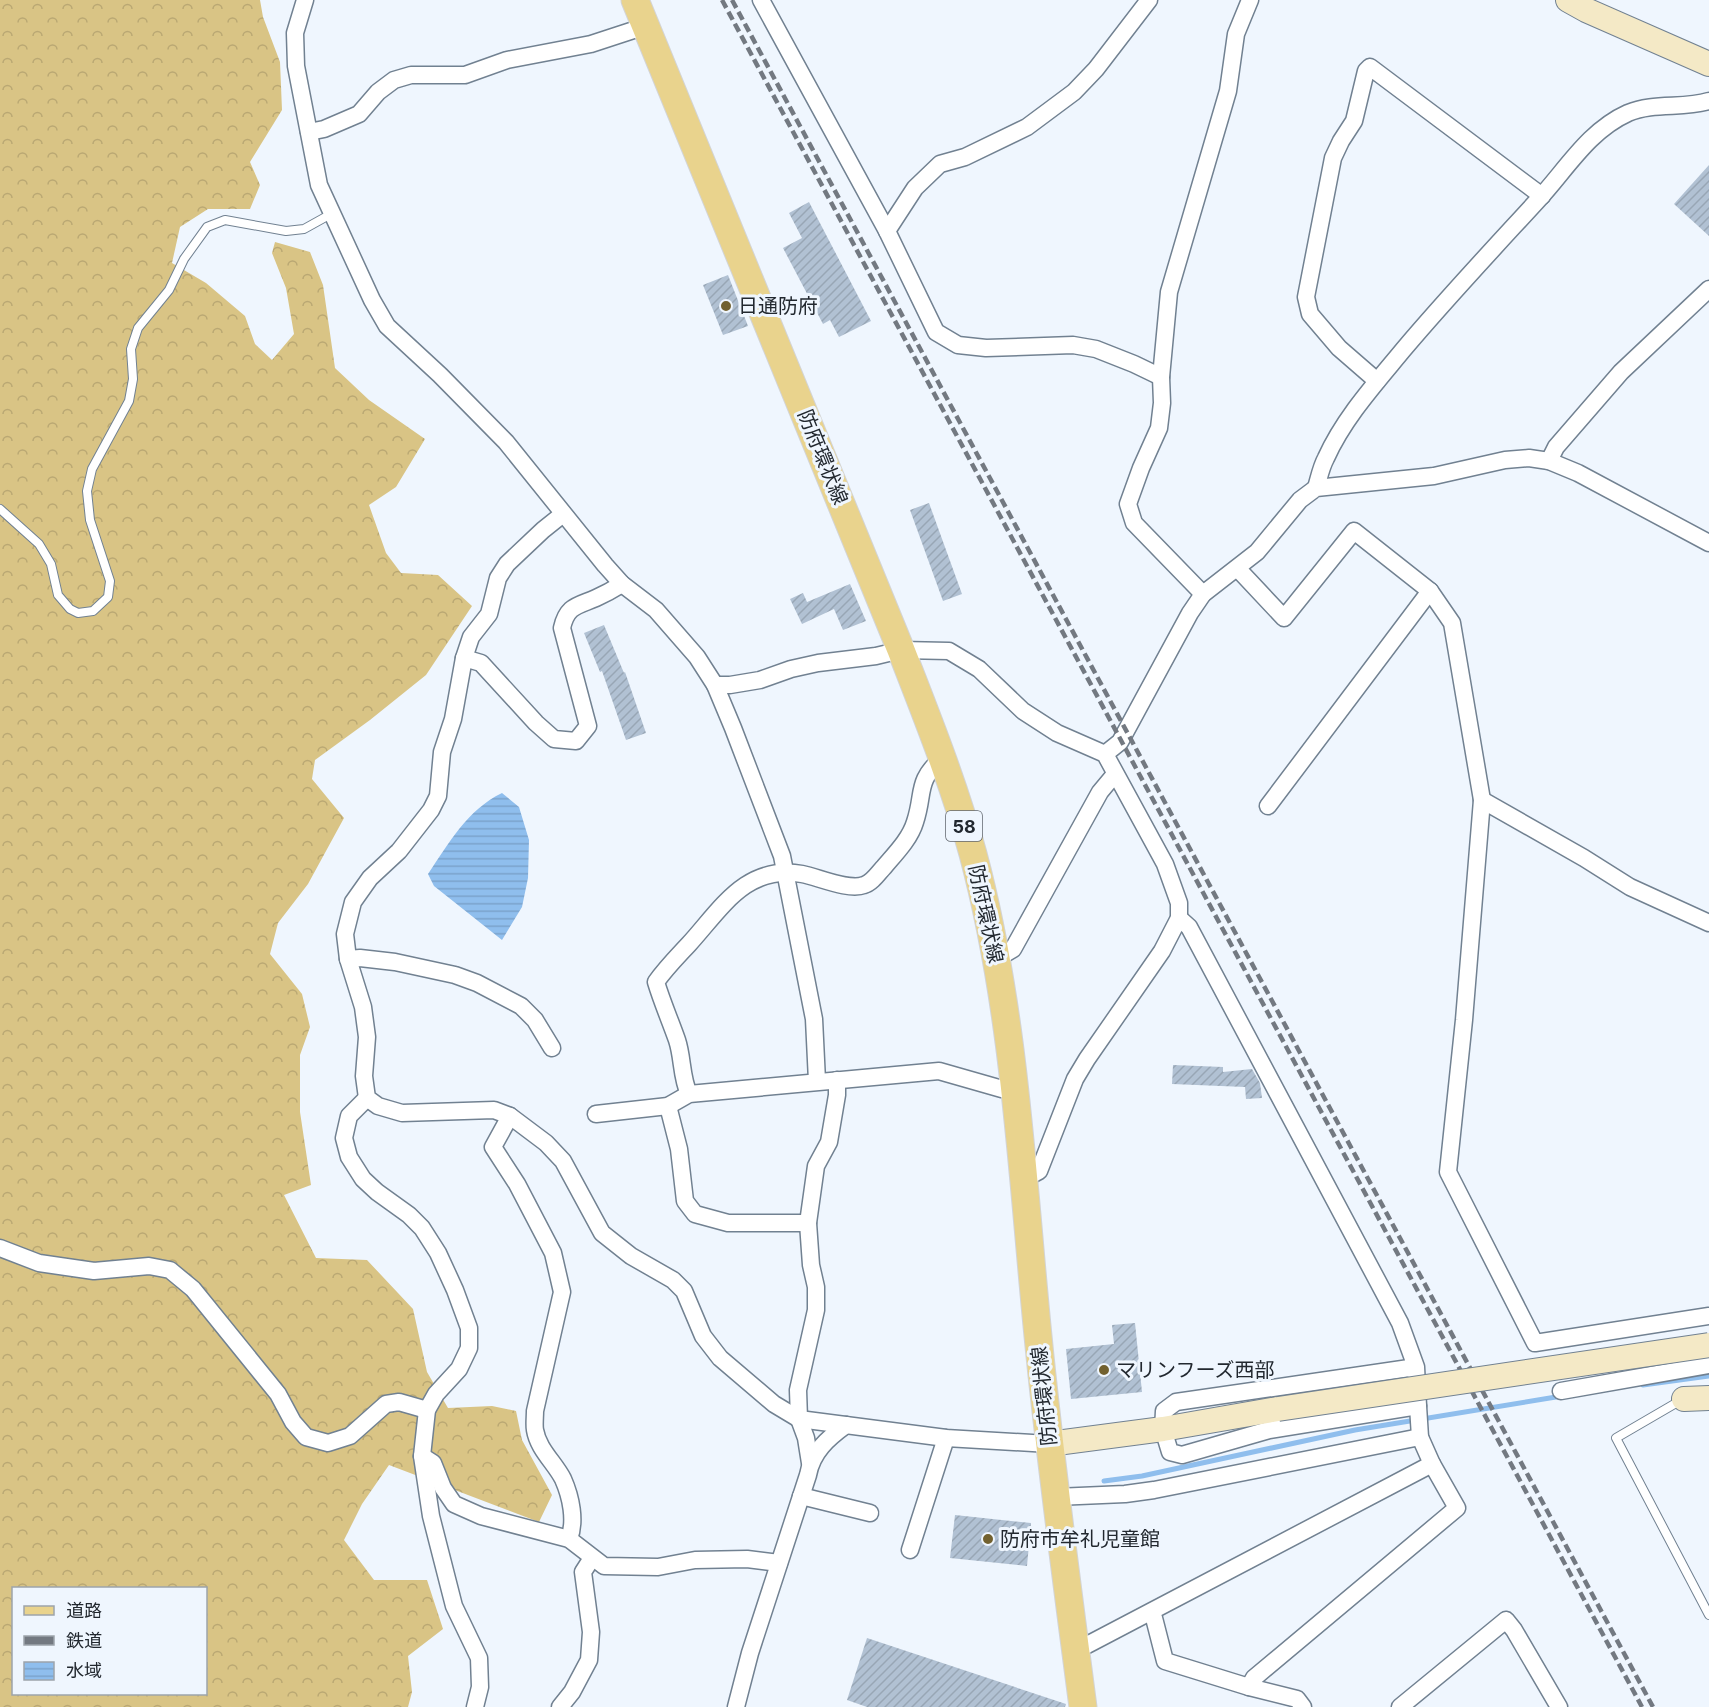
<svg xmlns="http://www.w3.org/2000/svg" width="1709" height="1707" font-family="Inter,'Noto Sans JP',sans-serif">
  <defs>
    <pattern id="forest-crowns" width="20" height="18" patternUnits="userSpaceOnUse" patternTransform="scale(1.5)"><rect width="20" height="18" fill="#d9c485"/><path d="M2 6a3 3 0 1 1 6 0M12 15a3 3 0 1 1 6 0" fill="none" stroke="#baa873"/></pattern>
    <pattern id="water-rules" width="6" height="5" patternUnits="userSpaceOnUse" patternTransform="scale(1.5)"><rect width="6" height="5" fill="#8fbeed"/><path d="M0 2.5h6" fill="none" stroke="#7ba3cc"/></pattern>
    <pattern id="building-hatch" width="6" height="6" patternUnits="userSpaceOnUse" patternTransform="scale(1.5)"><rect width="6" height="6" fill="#b1c1d3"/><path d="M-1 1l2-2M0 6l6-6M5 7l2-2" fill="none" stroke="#98a6b5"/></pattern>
  </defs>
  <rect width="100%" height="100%" fill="#eff6fe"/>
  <path fill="url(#forest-crowns)" fill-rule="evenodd" d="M 0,0 L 260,0 L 263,17 L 280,62 L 282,110 L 250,162 L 260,185 L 250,209 L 208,209 L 180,227 L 172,263 L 206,283 L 245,316 L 255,344 L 272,360 L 294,334 L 286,288 L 272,253 L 275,242 L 310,252 L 323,285 L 335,368 L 369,400 L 425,439 L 396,487 L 369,505 L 386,553 L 401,573 L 438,575 L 472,606 L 426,675 L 370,720 L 315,760 L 312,779 L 344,818 L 308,884 L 278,923 L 270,954 L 302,994 L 310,1027 L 300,1055 L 300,1112 L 311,1185 L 284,1195 L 316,1258 L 367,1260 L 413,1309 L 427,1372 L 448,1408 L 492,1406 L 516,1411 L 522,1440 L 552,1495 L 539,1522 L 389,1465 L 362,1504 L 344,1540 L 374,1580 L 427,1580 L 443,1629 L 408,1656 L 412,1692 L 408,1707 L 0,1707 ZM 14,1588 L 206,1588 L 206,1694 L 14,1694 Z"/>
  <path fill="url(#water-rules)" d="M 502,793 L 519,807 L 529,840 L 528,878 L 522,907 L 502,940 L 434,886 L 428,874 C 449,843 467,810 502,793 Z"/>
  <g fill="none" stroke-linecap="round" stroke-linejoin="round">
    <g stroke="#8fbeed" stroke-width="5">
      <path d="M 1643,1385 L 1709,1376"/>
      <path d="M 1104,1481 L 1142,1476 L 1355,1430 L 1562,1396"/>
    </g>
  </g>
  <g fill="url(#building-hatch)">
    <path d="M 1709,165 L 1709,236 L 1674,204 Z"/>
    <path d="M 809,202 L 871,321 L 839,337 L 830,320 L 823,324 L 783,248 L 802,238 L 789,213 Z"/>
    <path d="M 728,275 L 748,326 L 723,335 L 703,285 Z"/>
    <path d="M 929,503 L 962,594 L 943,601 L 910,510 Z"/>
    <path d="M 850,584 L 866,621 L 843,630 L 834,609 L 802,624 L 790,599 L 803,593 L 807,602 Z"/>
    <path d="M 604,625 L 624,673 L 625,672 L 646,733 L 626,740 L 602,671 L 600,672 L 584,633 Z"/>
    <path d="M 1173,1065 L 1223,1067 L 1223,1072 L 1252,1069 L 1260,1083 L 1262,1098 L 1246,1099 L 1245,1087 L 1172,1084 Z"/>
    <path d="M 1135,1323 L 1142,1392 L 1071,1399 L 1066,1349 L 1114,1344 L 1112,1325 Z"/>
    <path d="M 955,1515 L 1031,1523 L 1027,1566 L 950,1558 Z"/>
    <path d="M 867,1638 L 1066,1704 L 1065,1707 L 867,1707 L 847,1700 Z"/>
  </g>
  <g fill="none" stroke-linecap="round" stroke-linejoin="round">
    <defs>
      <g id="lane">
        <path d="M 0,509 L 39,544 L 51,564 L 58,595 L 70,609 L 78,613 L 93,611 L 108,597 L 110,581 L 90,520 L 87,491 L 92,469 L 129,401 L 133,379 L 131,349 L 138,328 L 169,290 L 184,259 L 207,227 L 225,220 L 286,231 L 304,229 L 331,214"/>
        <path d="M 1683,1399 L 1616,1438 L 1709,1615"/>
      </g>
      <g id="street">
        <path d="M 305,0 L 295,33 L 296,66 L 319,185 L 372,300 L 387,326 L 440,375 L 506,442 L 605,565 L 622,584 L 656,610 L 697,657 L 715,685 L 733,728 L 782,856 L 814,1019 L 817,1081"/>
        <path d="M 761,0 L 887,231 L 936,332 L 958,345 L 986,348 L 1073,345 L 1096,349 L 1134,364 L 1161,377"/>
        <path d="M 309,132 L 324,129 L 359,114 L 378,92 L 394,80 L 411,75 L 465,75 L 507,60 L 591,44 L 646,26"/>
        <path d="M 887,231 L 915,188 L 940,164 L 965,157 L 1027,127 L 1074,92 L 1096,69 L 1149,0"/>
        <path d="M 1377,381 L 1339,348 L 1310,314 L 1306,297 L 1333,158 L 1341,141 L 1354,121 L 1366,71 L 1370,67 L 1542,196"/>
        <path d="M 1549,461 L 1556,447 L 1621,372 L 1709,289"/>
        <path d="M 1316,488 C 1319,478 1321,467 1326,458 C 1344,418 1375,384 1403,350 C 1446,299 1492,250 1537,201 C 1566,170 1588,131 1628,113 C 1654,102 1683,109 1709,101"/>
        <path d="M 563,514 L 543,530 L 507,564 L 498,578 L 489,614 L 471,637 L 464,658 L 453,719 L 442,752 L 438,796 L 431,810 L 399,851 L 370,878 L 353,902 L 345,934 L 348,959 L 363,1007 L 367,1037 L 364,1076 L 367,1098 L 378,1106 L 402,1113 L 494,1110 L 510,1116 L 546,1143 L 563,1161 L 602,1233 L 631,1256 L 673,1280 L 684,1291 L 703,1336 L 720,1358 L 774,1404 L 799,1419 L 946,1438 L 1049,1444"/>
        <path d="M 1238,569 L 1284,618 L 1354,531 L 1430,591 L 1452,623 L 1482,800 L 1464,1020 L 1448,1172 L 1535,1343 L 1709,1316"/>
        <path d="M 1203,594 L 1134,523 L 1128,504 L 1141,468 L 1159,428 L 1162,403 L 1161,377 L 1169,292 L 1228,91 L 1236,34 L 1250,0"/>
        <path d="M 464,658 L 481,663 L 536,723 L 554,739 L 576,741 L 588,726 L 562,628 C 567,605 578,606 596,598 C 605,594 614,589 622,584"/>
        <path d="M 715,685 L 730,685 L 760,680 L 791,669 L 818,663 L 876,656 L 901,650 L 949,651 L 979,669 L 1023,711 L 1057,733 L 1105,754 L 1165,864 L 1179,903 L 1179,918 L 1162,951 L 1087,1059 L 1075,1079 L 1039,1171 L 1024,1179"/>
        <path d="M 1105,754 L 1120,742 L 1190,613 L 1203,594 L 1257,552 L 1300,500 L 1316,488 L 1434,476 L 1505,460 L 1529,458 L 1549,461 L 1578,473 L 1709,543"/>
        <path d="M 1482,800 L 1584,858 L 1630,887 L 1709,923"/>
        <path d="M 1268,806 L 1430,591"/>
        <path d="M 1179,918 L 1189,927 L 1400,1323 L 1416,1367 L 1418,1406 L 1269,1430 L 1182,1455 L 1170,1452 L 1163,1429 L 1164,1411 L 1176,1402 L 1416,1367"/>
        <path d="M 348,959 L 360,958 L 395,962 L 455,975 L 477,983 L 521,1006 L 535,1020 L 552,1048"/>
        <path d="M 996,959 L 1013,949 L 1100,792 L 1115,774"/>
        <path d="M 689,1094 C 681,1077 683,1058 677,1040 C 670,1020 662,1002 656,982 C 666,968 677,957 689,944 C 721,909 746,864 802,874 C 818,877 849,891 864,885 C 872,883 879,872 884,867 C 895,854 910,839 915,822 C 925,792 915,782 943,757"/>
        <path d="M 367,1098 L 349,1116 L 344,1138 L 349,1157 L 363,1179 L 377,1192 L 409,1215 L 422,1228 L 438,1253 L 455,1290 L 469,1328 L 469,1348 L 459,1369 L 436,1394 L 427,1410 L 422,1456 L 431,1516 L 454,1606 L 479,1658 L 480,1687 L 475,1707"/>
        <path d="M 668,1106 L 679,1149 L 685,1201 L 695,1214 L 728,1223 L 808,1223"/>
        <path d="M 596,1114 L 668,1106 L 689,1094 L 939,1071 L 1002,1089 L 1014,1088"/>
        <path d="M 510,1116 L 493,1147 L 517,1184 L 553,1253 L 562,1292 L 535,1411 C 535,1417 534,1425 535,1430 C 538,1449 555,1463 563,1479 C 571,1497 576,1521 569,1539"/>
        <path d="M 0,1248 L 39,1263 L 94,1271 L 149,1266 L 170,1270 L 193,1289 L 278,1394 L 293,1422 L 306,1437 L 328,1443 L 350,1436 L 386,1404 L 399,1402 L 427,1410"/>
        <path d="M 1561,1391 L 1709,1365"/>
        <path d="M 1418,1406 L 1420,1437 L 1432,1464"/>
        <path d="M 422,1456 L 433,1463 L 443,1488 L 454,1504 L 481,1516 L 569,1539 L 604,1566 L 658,1567 L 695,1560 L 747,1559 L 779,1563"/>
        <path d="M 810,1463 L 806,1438 L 799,1419 L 798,1390 L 816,1310 L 816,1287 L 811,1265 L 808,1223 L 816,1166 L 829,1142 L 837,1095 L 837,1080"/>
        <path d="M 801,1496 L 870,1513"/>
        <path d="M 1056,1497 L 1125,1494 L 1154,1490 L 1420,1437"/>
        <path d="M 910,1550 L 946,1438"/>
        <path d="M 1150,1613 L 1154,1618 L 1165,1661 L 1249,1687 L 1297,1699 L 1303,1707"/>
        <path d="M 1075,1646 L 1087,1645 L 1432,1464 L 1457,1508 L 1254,1678 L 1249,1687"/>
        <path d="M 560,1707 L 572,1692 L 589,1660 L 591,1632 L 583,1572 L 592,1558"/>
        <path d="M 736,1707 L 750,1653 L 808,1475 C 812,1452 828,1438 846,1425"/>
        <path d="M 1400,1707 L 1506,1620 L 1514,1630 L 1559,1707"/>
      </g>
      <g id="secondary">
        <path d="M 1568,0 L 1586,10 L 1709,64"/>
        <path d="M 1684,1399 L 1709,1398"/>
        <path d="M 1049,1444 L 1163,1429 L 1278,1409"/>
      </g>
      <path id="primary" d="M 635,0 L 901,650 C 927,717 954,784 973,854 C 1015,1011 1022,1175 1038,1336 C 1050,1460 1067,1584 1083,1707"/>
    </defs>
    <use href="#lane" stroke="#718191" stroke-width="10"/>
    <use href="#street" stroke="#718191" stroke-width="19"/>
    <use href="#secondary" stroke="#718191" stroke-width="26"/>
    <use href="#primary" stroke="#d3d4d5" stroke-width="29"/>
    <use href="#lane" stroke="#fff" stroke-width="8"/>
    <use href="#street" stroke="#fff" stroke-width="16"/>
    <use href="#secondary" stroke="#f4e9c6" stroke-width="24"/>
    <use href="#primary" stroke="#e9d38d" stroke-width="27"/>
    <g stroke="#737981" stroke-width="4.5" stroke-dasharray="9 4.5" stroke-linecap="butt">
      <path d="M 722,0 L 1642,1707"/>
      <path d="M 732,0 L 1653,1707"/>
    </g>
    <defs>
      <path id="secondary-bridge" d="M 1278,1409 L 1709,1345"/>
    </defs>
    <use href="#secondary-bridge" stroke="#718191" stroke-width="26" stroke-linecap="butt"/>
    <use href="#secondary-bridge" stroke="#f4e9c6" stroke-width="24"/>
  </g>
  <g fill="#72612f" stroke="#eff6fe" stroke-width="2">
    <circle cx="726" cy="306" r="6"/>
    <circle cx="1104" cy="1370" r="6"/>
    <circle cx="988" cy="1539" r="6"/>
  </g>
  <g text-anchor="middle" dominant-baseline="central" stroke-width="6" stroke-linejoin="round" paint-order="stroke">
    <rect fill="#eff6fe" stroke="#60666d" stroke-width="1.5" x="946" y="811" width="36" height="30" rx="4.5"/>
    <g font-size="18" font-weight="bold" fill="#22282f">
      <text x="964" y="826">58</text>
    </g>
    <g font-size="20" fill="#22282f" stroke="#eff6fe" text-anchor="start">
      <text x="738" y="306">日通防府</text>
      <text x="1116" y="1370">マリンフーズ西部</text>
      <text x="1000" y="1539">防府市牟礼児童館</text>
    </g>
    <g font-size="20" fill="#22282f" stroke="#eff6fe">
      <text transform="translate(823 457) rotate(68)">防府環状線</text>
      <text transform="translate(986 914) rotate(78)">防府環状線</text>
      <text transform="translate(1044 1396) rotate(-96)">防府環状線</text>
    </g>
  </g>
  <rect x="12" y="1587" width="195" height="108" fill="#eff6fe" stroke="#9da4ab" stroke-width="1.5"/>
  <rect x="24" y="1606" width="30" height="9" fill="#e9d38d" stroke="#9da4ab" stroke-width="1.5"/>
  <text x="66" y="1617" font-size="18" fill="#22282f">道路</text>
  <rect x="24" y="1636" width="30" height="9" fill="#737981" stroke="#9da4ab" stroke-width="1.5"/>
  <text x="66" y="1647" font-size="18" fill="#22282f">鉄道</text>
  <rect x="24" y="1662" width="30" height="18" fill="url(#water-rules)" stroke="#9da4ab" stroke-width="1.5"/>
  <text x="66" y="1677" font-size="18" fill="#22282f">水域</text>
</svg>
